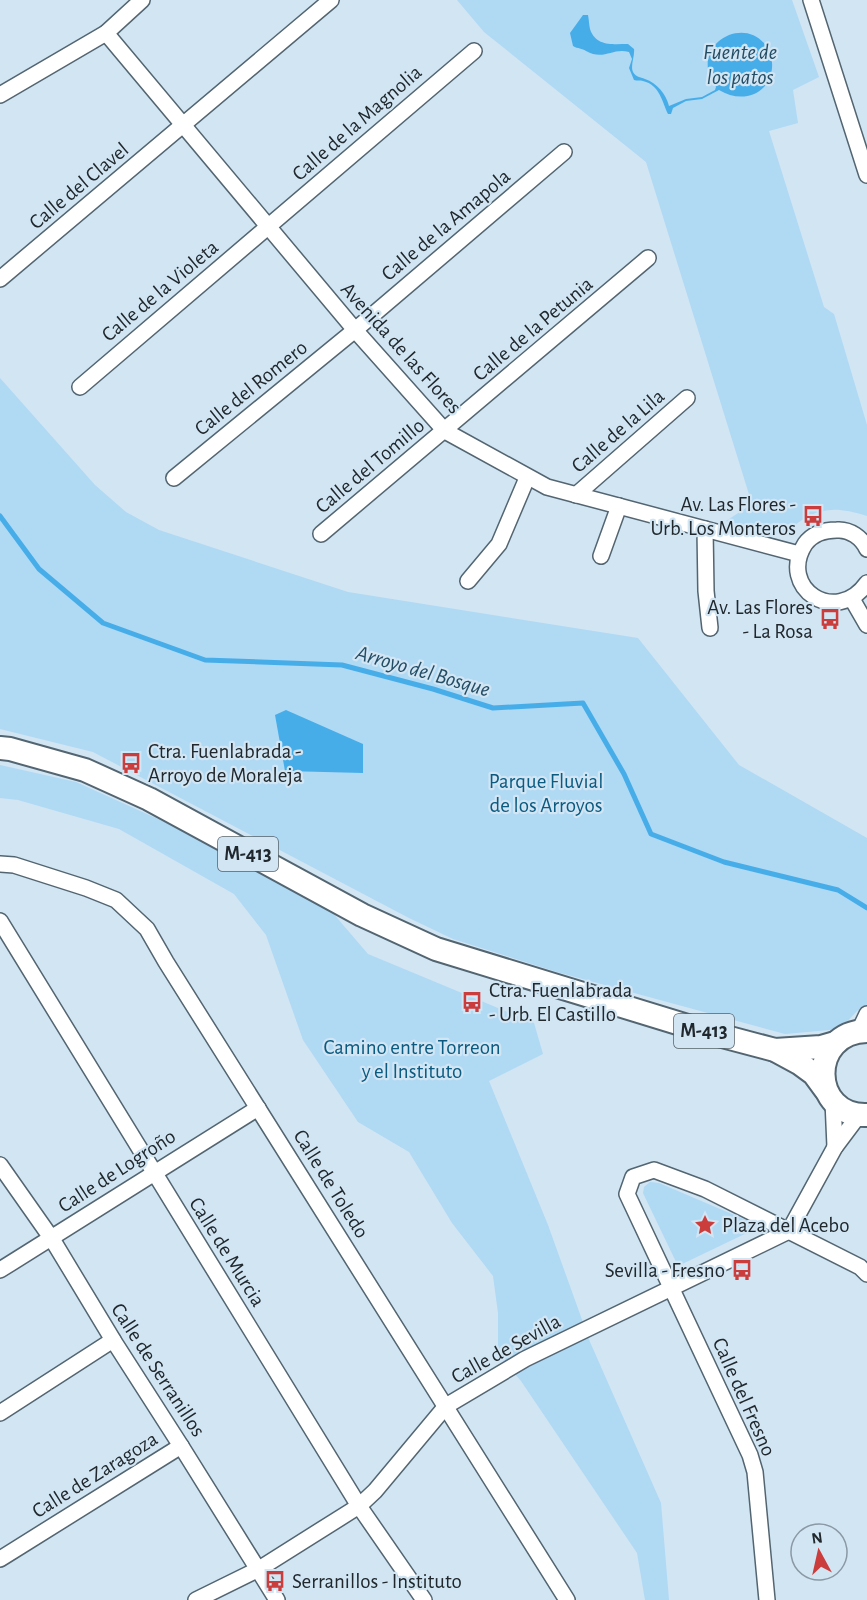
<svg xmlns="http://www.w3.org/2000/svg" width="867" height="1600" font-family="'Alegreya Sans',sans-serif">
  <rect width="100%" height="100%" fill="#d1e5f3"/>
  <g fill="#b0d9f4">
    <path d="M 457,0 L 792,0 L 819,77 L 793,90 L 798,123 L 769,131 L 824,307 L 834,314 L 867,425 L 867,516 C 829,504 812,509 783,535 L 726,521 L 752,504 L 646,162 L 484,32 Z"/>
    <path d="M 0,378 L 95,485 L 126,512 L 159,530 L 348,592 L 638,638 L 739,765 L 867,838 L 867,1012 L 858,1010 L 840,1029 L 785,1034 L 557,972 L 453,939 L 409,918 L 93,752 L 0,729 Z"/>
    <path d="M 0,765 L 76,782 L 169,824 L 332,912 L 368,954 L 534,1023 L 543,1054 L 489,1081 L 548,1225 L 590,1342 L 661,1503 L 669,1600 L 645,1600 L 637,1553 L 521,1381 L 498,1355 L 498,1313 L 493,1276 L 452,1223 L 409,1152 L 358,1122 L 303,1040 L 266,935 L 234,894 L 119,829 L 18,800 L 0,798 Z"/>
    <path d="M 650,1182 L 659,1183 L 753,1223 L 756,1226 L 753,1230 L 678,1266 L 643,1193 L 644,1187 Z"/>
  </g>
  <g fill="#47ade8">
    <path d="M 583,15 L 588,15 C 589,20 589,25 590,29 C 596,47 613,44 628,44 L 634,49 C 635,56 630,66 633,72 C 636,77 640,77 645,79 C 657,83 666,94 669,106 L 686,99 L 702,97 L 715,90 L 716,87 C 685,45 749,10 769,51 C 773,59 773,69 770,78 C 760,99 737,101 719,90 L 702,99 L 686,101 L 673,108 L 671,114 L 668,114 C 662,102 660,85 643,81 C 640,80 637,81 634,80 L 629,68 L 632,59 L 629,52 C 613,47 604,61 586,51 C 582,48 578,49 573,46 L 570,33 Z"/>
    <path d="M 286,710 L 363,744 L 363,773 L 285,771 L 275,715 Z"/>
  </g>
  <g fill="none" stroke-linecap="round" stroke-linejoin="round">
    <path stroke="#47ade8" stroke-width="5" d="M 0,516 L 39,569 L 103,623 L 205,660 L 342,665 L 433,689 L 493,708 L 583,703 L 624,774 L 651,834 L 724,862 L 838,890 L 867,908"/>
    <defs>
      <g id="minor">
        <path d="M 811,0 L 867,175"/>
        <path d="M 106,33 L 355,330 L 445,431 L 547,487 L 799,554"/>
        <path d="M 0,95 L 106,33 L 142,0"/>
        <path d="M 0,279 L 331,0"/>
        <path d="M 80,387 L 474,51"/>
        <path d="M 174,478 L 355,330 L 564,152"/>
        <path d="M 576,495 L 687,398"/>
        <path d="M 705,529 L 706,591 L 710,628"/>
        <path d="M 321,534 L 648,258"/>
        <path d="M 867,549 C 862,538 850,529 837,530 C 824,530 813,533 805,544 C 777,588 836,627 867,583"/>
        <path d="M 601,556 L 619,506"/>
        <path d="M 468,581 L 499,544 L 527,478"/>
        <path d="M 852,599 L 867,625"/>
        <path d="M 0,864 L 14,865 L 86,888 L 116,900 L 147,929 L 166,962 L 567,1600"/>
        <path d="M 0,921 L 359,1506 L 424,1600"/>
        <path d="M 859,1031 L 867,1014"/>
        <path d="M 833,1101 L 835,1147"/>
        <path d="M 0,1165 L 52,1239 L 113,1340 L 181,1446 L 277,1600"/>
        <path d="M 0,1270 L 258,1108"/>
        <path d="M 0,1413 L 113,1340"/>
        <path d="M 0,1559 L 181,1446"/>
        <path d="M 196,1600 L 259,1569 L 359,1506 L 375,1491 L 446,1406 L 525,1359 L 789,1231 L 835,1147 L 859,1115"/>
        <path d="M 767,1600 L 755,1472 L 750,1455 L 627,1194 L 633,1177 L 654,1170 L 705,1189 L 860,1267 L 867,1274"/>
      </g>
      <g id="primary">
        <path d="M 0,748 L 10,749 L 85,770 L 149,799 L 362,915 L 436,949 L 707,1032 L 775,1050 L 799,1063 L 814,1074 L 825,1089"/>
        <path d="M 867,1031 C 808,1032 810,1117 867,1115"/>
        <path d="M 775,1050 L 821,1047 L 835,1043"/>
      </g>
    </defs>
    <use href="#minor" stroke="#536571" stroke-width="18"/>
    <use href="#primary" stroke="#536571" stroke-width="26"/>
    <use href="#minor" stroke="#fff" stroke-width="15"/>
    <use href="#primary" stroke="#fff" stroke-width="22"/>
  </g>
  <defs>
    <symbol id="bus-bare" viewBox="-9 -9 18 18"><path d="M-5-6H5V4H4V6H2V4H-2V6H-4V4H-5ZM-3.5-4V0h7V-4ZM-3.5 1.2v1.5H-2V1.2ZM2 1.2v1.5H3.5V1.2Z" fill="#cb3d3c" stroke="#d1e5f3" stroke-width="2.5" paint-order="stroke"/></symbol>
    <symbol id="sight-bare" viewBox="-9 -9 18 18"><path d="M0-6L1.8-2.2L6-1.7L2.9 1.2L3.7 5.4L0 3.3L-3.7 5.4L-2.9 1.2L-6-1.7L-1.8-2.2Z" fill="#cb3d3c" stroke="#d1e5f3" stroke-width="2.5" paint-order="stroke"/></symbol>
  </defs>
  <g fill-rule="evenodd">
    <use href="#bus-bare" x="798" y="501" width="30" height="30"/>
    <use href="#bus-bare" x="815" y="604" width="30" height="30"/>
    <use href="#bus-bare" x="116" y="748" width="30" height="30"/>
    <use href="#bus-bare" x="457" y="987" width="30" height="30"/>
    <use href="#sight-bare" x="690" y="1210" width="30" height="30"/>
    <use href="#bus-bare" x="727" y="1255" width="30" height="30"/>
    <use href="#bus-bare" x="260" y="1566" width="30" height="30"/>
  </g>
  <g text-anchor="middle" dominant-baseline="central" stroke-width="4.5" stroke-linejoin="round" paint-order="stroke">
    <g fill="#d1e5f3" stroke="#566168" stroke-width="1.5">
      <rect x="218" y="837" width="60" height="34" rx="4.5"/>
      <rect x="674" y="1014" width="60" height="34" rx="4.5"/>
    </g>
    <g font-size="20" font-weight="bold" fill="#21282d">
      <text x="248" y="854">M-413</text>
      <text x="704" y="1031">M-413</text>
    </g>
    <g font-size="21" fill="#21282d" stroke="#d1e5f3">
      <text transform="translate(357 123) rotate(-41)">Calle de la Magnolia</text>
      <text transform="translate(79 186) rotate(-40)">Calle del Clavel</text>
      <text transform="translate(446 225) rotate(-40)">Calle de la Amapola</text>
      <text transform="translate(160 291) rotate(-40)">Calle de la Violeta</text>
      <text transform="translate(533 329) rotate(-40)">Calle de la Petunia</text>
      <text transform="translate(401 348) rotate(48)">Avenida de las Flores</text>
      <text transform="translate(251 388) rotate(-39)">Calle del Romero</text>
      <text transform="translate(618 431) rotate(-41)">Calle de la Lila</text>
      <text transform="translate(370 466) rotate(-40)">Calle del Tomillo</text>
      <text transform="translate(117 1171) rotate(-33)">Calle de Logroño</text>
      <text transform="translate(331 1184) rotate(58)">Calle de Toledo</text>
      <text transform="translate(227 1252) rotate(58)">Calle de Murcia</text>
      <text transform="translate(506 1349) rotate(-29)">Calle de Sevilla</text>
      <text transform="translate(158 1370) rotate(57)">Calle de Serranillos</text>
      <text transform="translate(744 1397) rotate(66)">Calle del Fresno</text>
      <text transform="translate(95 1475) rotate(-32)">Calle de Zaragoza</text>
    </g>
    <g font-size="21" fill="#21282d" stroke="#d1e5f3" text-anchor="start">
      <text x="796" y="504" text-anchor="end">Av. Las Flores -<tspan x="796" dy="24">Urb. Los Monteros</tspan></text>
      <text x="813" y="607" text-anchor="end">Av. Las Flores<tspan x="813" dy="24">- La Rosa</tspan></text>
      <text x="148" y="751">Ctra. Fuenlabrada -<tspan x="148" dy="24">Arroyo de Moraleja</tspan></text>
      <text x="489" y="990">Ctra. Fuenlabrada<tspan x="489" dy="24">- Urb. El Castillo</tspan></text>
      <text x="722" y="1225">Plaza del Acebo</text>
      <text x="725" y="1270" text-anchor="end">Sevilla - Fresno</text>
      <text x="292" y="1581">Serranillos - Instituto</text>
    </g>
    <g font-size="21" fill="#0a5a81" stroke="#d1e5f3">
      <text x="546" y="781">Parque Fluvial<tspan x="546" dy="24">de los Arroyos</tspan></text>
      <text x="412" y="1047">Camino entre Torreon<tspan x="412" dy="24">y el Instituto</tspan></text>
    </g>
    <g font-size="22" font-style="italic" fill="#234c65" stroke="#d1e5f3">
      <text x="740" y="52">Fuente de<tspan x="740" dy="25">los patos</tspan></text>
      <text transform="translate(423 671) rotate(16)">Arroyo del Bosque</text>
    </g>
  </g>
  <g transform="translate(819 1552) rotate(352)"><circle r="28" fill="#d1e5f3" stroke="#8b99a4" stroke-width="1.5"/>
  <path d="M0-4.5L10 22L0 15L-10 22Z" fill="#cb3d3c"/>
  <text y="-9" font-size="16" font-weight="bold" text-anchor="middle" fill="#21282d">N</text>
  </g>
</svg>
